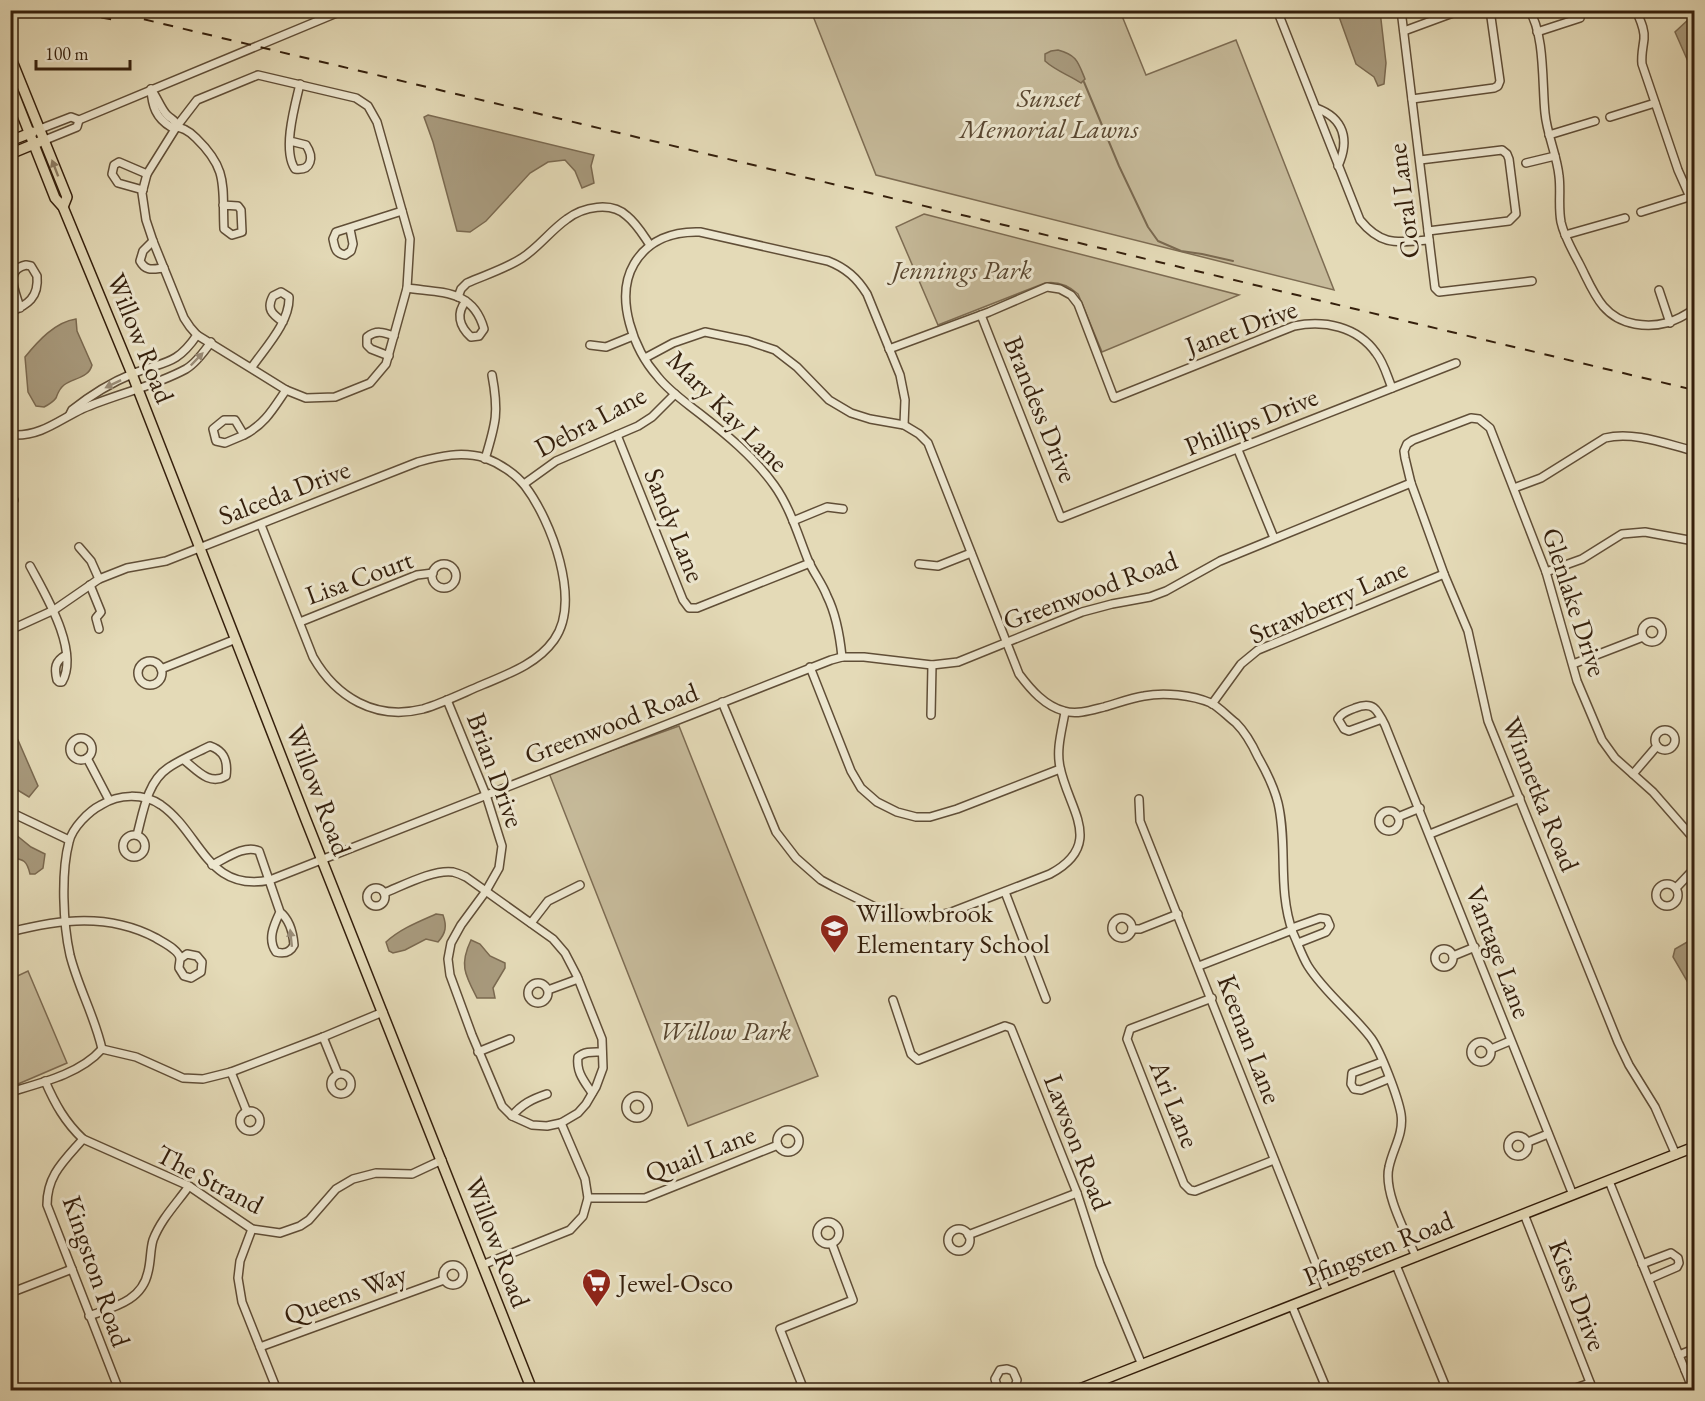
<svg xmlns="http://www.w3.org/2000/svg" width="1705" height="1401" font-family="'EB Garamond',serif">
  <rect width="100%" height="100%" fill="#e4dab7"/>
  <filter id="stains"><feTurbulence type="fractalNoise" baseFrequency=".00333" numOctaves="4"/><feColorMatrix values="0 0 0 0 .2 0 0 0 0 .09 0 0 0 0 .02 0 0 0 .5 -.17"/></filter>
  <radialGradient id="worn" r=".72"><stop offset=".6" stop-color="#630" stop-opacity="0"/><stop offset="1" stop-color="#630" stop-opacity=".3"/></radialGradient>
  <g fill="#c6ba9a" stroke="#7d6c53" stroke-width="1.5">
    <path d="M 811,11 L 1120,11 L 1146,75 L 1236,40 L 1334,290 L 876,175 Z"/>
    <path d="M 924,214 L 1239,295 L 1102,352 L 1078,294 C 1068,285 1058,281 1045,283 L 938,325 L 896,227 Z"/>
    <path d="M 679,726 L 818,1076 L 688,1126 L 549,773 Z"/>
    <path d="M 28,971 L 67,1063 L 11,1087 L 11,979 Z"/>
  </g>
  <g fill="#a89a7d" stroke="#7a6950" stroke-width="1.5">
    <path d="M 1337,11 L 1380,11 L 1386,63 L 1384,84 L 1378,86 L 1374,77 L 1356,64 Z"/>
    <path d="M 1689,11 L 1694,11 L 1694,75 L 1675,32 L 1690,18 Z"/>
    <path d="M 1058,50 C 1077,55 1078,62 1085,79 L 1081,83 C 1069,75 1056,71 1045,61 L 1045,54 L 1051,51 Z"/>
    <path d="M 428,115 L 594,155 L 591,166 L 594,183 L 582,188 L 575,171 L 565,160 L 548,162 L 530,173 L 486,221 L 470,232 L 457,231 L 433,142 L 424,117 Z"/>
    <path d="M 76,319 L 77,331 L 92,365 C 89,378 73,378 64,385 C 59,389 58,393 56,398 C 53,402 48,405 44,407 L 36,406 L 28,392 L 25,357 C 38,341 55,322 76,319 Z"/>
    <path d="M 18,740 L 38,786 L 29,797 L 11,786 L 11,743 Z"/>
    <path d="M 10,830 L 31,847 L 45,854 L 43,868 L 35,874 L 30,874 C 27,861 24,859 11,858 Z"/>
    <path d="M 436,914 L 443,915 C 447,926 446,933 438,942 L 426,939 L 405,950 L 393,953 L 389,951 L 386,942 C 400,929 418,922 436,914 Z"/>
    <path d="M 1694,938 L 1694,993 L 1673,957 L 1675,949 Z"/>
    <path d="M 471,940 L 480,944 L 490,956 L 505,963 L 505,968 L 493,988 L 495,998 L 477,998 C 465,975 459,965 471,940 Z"/>
  </g>
  <g fill="none" stroke-linecap="round" stroke-linejoin="round">
    <path stroke="#7a6950" stroke-width="2" d="M 1084,82 L 1119,166 L 1148,227 L 1158,241 L 1181,251 L 1202,254 L 1233,261"/>
    <defs>
      <g id="minor">
        <path d="M 1277,10 L 1360,220 C 1382,247 1398,242 1429,240"/>
        <path d="M 1401,10 L 1435,288 L 1439,292 L 1532,281"/>
        <path d="M 1529,10 C 1545,34 1542,85 1545,113 C 1547,135 1557,155 1559,176 C 1561,191 1558,206 1561,222 C 1564,236 1572,250 1579,263 C 1593,290 1601,318 1635,324 C 1658,328 1676,322 1694,309"/>
        <path d="M 1636,10 C 1640,20 1645,29 1644,39 C 1643,48 1641,55 1642,64 L 1678,170 L 1694,206"/>
        <path d="M 1601,11 L 1604,10"/>
        <path d="M 1404,31 L 1461,10"/>
        <path d="M 1537,32 L 1580,18"/>
        <path d="M 258,75 L 356,98 L 368,106 L 377,122 L 410,239 L 407,288 L 386,364 L 370,383 L 335,397 L 306,398 L 286,390 L 197,335 L 190,327 L 184,318 L 153,241 L 146,220 L 142,193 L 147,174 L 177,126 L 197,100 Z"/>
        <path d="M 151,89 C 152,106 156,118 171,127 C 180,126 189,131 196,138 C 229,170 222,186 224,229 L 232,235 L 242,232 L 241,210 L 238,206 L 223,205"/>
        <path d="M 151,89 C 157,97 161,109 167,115 C 172,120 175,119 177,126"/>
        <path d="M 1412,99 L 1494,88 L 1498,86 L 1500,81 L 1490,10"/>
        <path d="M 1316,108 C 1344,118 1350,140 1338,166"/>
        <path d="M 1610,117 L 1655,103"/>
        <path d="M 40,129 L 71,117 L 79,120 L 344,10"/>
        <path d="M 1549,135 L 1595,121"/>
        <path d="M 45,140 L 77,127 L 79,120"/>
        <path d="M 290,141 L 306,145 C 314,157 312,171 295,169 C 282,150 295,105 300,84"/>
        <path d="M 1420,160 L 1502,150 L 1507,154 L 1509,159 L 1516,214 L 1509,221 L 1428,231"/>
        <path d="M 1526,163 L 1555,156"/>
        <path d="M 143,190 L 118,183 L 112,174 L 114,165 L 119,162 L 147,174"/>
        <path d="M 1641,212 L 1689,197"/>
        <path d="M 350,229 L 353,244 L 351,251 L 345,255 C 335,253 335,248 333,239 L 336,232 L 402,211"/>
        <path d="M 1565,235 L 1625,218"/>
        <path d="M 153,241 L 143,251 L 140,261 C 146,272 153,269 164,268"/>
        <path d="M 407,288 C 441,293 473,289 484,329 L 479,336 L 471,337 C 459,326 456,313 466,301"/>
        <path d="M 1659,290 L 1670,323"/>
        <path d="M 458,297 L 461,289 L 467,283 C 485,275 505,269 522,258 C 539,247 551,230 567,219 C 583,207 611,201 627,216 C 637,224 643,235 650,245"/>
        <path d="M 10,312 C 28,305 39,297 37,276 L 31,266 L 26,265 C 3,270 16,292 20,308"/>
        <path d="M 981,315 L 1061,518 L 1456,363"/>
        <path d="M 590,345 L 606,347 L 633,336"/>
        <path d="M 889,349 L 989,312 L 1047,287 L 1060,289 L 1071,295 L 1078,304 L 1114,398 L 1294,326 C 1324,320 1357,326 1376,353 C 1384,363 1387,376 1392,388"/>
        <path d="M 389,356 L 371,349 L 367,345 L 367,337 C 376,330 383,332 394,336"/>
        <path d="M 645,358 L 673,343 L 705,332 L 748,341 L 775,350 L 797,367 L 829,400 L 851,413 L 870,419 L 904,425 L 919,434 L 928,443 L 1019,674 C 1031,690 1045,706 1064,711 C 1077,715 1092,710 1104,707 C 1118,703 1131,698 1144,696 C 1164,692 1192,695 1211,703 C 1219,707 1228,717 1236,723 C 1246,733 1252,744 1258,757 C 1266,771 1274,787 1278,803 C 1288,845 1277,889 1293,933 C 1298,944 1302,956 1308,966 C 1325,993 1352,1013 1371,1038 C 1381,1052 1398,1097 1401,1114 C 1404,1134 1393,1148 1389,1167 C 1383,1192 1406,1233 1416,1257"/>
        <path d="M 252,367 C 265,348 290,322 289,297 L 281,292 L 273,296 C 266,309 272,314 283,322"/>
        <path d="M 70,414 L 72,410 C 91,395 110,383 132,374 C 164,361 176,366 197,335"/>
        <path d="M 14,435 C 41,436 59,420 82,409 C 116,394 153,387 186,369 C 196,363 204,352 211,342"/>
        <path d="M 244,435 L 225,443 L 216,441 L 213,429 L 224,420 L 235,420 L 244,435 C 265,424 273,409 286,390"/>
        <path d="M 617,435 L 683,600 L 689,608 L 697,608 L 810,563"/>
        <path d="M 1238,450 L 1274,538"/>
        <path d="M 485,459 C 496,423 499,412 492,375"/>
        <path d="M 524,484 L 556,461 L 638,426 L 652,417 L 675,394"/>
        <path d="M 1514,488 L 1541,478 L 1605,438 C 1634,431 1666,444 1694,451"/>
        <path d="M 10,494 L 14,500"/>
        <path d="M 793,521 L 827,507 L 843,509"/>
        <path d="M 79,547 L 91,561 L 99,579"/>
        <path d="M 919,564 L 938,566 L 971,553"/>
        <circle cx="444" cy="576" r="12"/>
        <path d="M 30,566 C 45,594 80,651 62,682 L 59,682 L 57,680 C 54,668 55,661 66,655"/>
        <path d="M 1546,572 L 1582,559 L 1622,534 L 1645,532 L 1694,541"/>
        <path d="M 90,585 L 101,612 L 96,618 L 99,629"/>
        <circle cx="1652" cy="632" r="10"/>
        <path d="M 300,622 L 417,575 L 433,573"/>
        <path d="M 10,630 L 54,610 L 99,579 L 127,568 L 166,561 L 418,462 C 440,456 462,451 485,458 C 499,463 516,474 525,486 C 551,520 582,601 554,640 C 537,664 508,674 482,685 C 463,693 443,703 423,709 C 375,721 336,697 313,657 L 261,525"/>
        <path d="M 842,657 C 840,637 836,614 827,596 C 822,583 813,572 808,560 C 798,535 790,507 774,485 C 754,457 726,434 699,413 C 685,402 669,391 658,377 C 634,350 614,298 634,264 C 648,240 673,231 700,232 L 828,261 C 846,268 857,278 867,294 L 900,375 L 905,400 L 904,425"/>
        <circle cx="150" cy="673" r="12"/>
        <path d="M 1573,664 L 1643,637"/>
        <path d="M 810,667 L 851,771 L 861,788 L 877,802 L 897,812 L 916,817 L 930,817 L 957,809 L 1060,769"/>
        <path d="M 161,669 L 236,639"/>
        <path d="M 447,700 L 486,795 L 502,846 L 499,868 L 486,891 L 461,925 L 451,943 L 448,959 L 450,975 L 472,1035 L 502,1106 L 512,1116 L 532,1125 L 547,1126 L 561,1123 L 585,1179 L 588,1198"/>
        <path d="M 722,702 L 776,832 L 796,858 L 821,880 L 834,887 L 881,910 L 928,917 L 949,913 L 1050,874 C 1106,844 1068,809 1060,767 C 1056,749 1062,730 1065,712"/>
        <path d="M 1212,704 L 1241,664 L 1258,650 L 1444,574"/>
        <path d="M 931,715 L 932,665"/>
        <path d="M 1382,719 L 1349,731 L 1344,729 L 1338,719 C 1342,712 1348,711 1355,708 C 1373,701 1377,709 1385,725 L 1573,1195"/>
        <circle cx="1665" cy="740" r="10"/>
        <circle cx="81" cy="749" r="11"/>
        <path d="M 87,758 L 109,800"/>
        <path d="M 1633,774 L 1657,746"/>
        <path d="M 1139,799 L 1140,821 L 1327,1292"/>
        <circle cx="1389" cy="821" r="10"/>
        <path d="M 10,812 L 69,840"/>
        <path d="M 1398,817 L 1420,808"/>
        <path d="M 1430,834 L 1520,798"/>
        <circle cx="134" cy="846" r="11"/>
        <path d="M 137,835 C 143,813 147,782 168,768 C 181,759 196,753 210,746 C 225,751 228,762 226,776 C 209,786 197,770 184,760"/>
        <path d="M 212,865 C 225,859 245,844 259,851 L 280,912 C 290,920 293,933 294,945 C 290,953 284,954 276,952 C 267,939 274,925 280,912"/>
        <circle cx="1667" cy="895" r="11"/>
        <circle cx="376" cy="897" r="9"/>
        <path d="M 1676,888 L 1694,869"/>
        <path d="M 1005,892 L 1046,999"/>
        <path d="M 384,893 C 402,886 434,869 453,872 C 457,873 462,875 466,877 L 553,939 L 565,953 L 577,976 L 602,1039 L 603,1068 L 596,1087 L 586,1104 L 578,1113 L 561,1123"/>
        <circle cx="1122" cy="928" r="10"/>
        <path d="M 531,923 L 548,901 L 580,885"/>
        <path d="M 1292,928 L 1320,918 L 1327,919 L 1330,926 L 1326,932 L 1298,943"/>
        <path d="M 1132,929 L 1140,929 L 1178,914"/>
        <path d="M 10,932 C 60,919 109,913 156,938 C 162,942 180,950 180,959 C 180,962 179,965 179,968 L 184,976 L 191,978 L 201,972 L 202,962 L 197,956 L 187,954 L 180,959"/>
        <circle cx="1444" cy="958" r="9"/>
        <path d="M 1453,956 L 1475,947"/>
        <path d="M 1199,966 L 1292,930"/>
        <circle cx="538" cy="993" r="10"/>
        <path d="M 548,990 L 578,979"/>
        <path d="M 1212,998 L 1130,1029 L 1127,1039 L 1184,1184 L 1190,1190 L 1195,1191 L 1274,1160"/>
        <path d="M 893,1000 L 911,1054 L 918,1060 L 1005,1026 L 1011,1028 L 1077,1193 L 1100,1264 L 1142,1365"/>
        <path d="M 323,1037 L 338,1074"/>
        <circle cx="1481" cy="1052" r="10"/>
        <path d="M 102,1049 C 95,1017 78,987 70,955 C 63,924 61,872 69,842 C 72,828 89,811 101,805 C 119,794 143,793 161,805 C 201,833 207,893 270,880 L 831,660 L 842,657 L 864,657 L 932,665 L 958,662 L 1082,612 L 1112,604 L 1150,597 L 1166,591 L 1220,561 L 1411,483"/>
        <path d="M 1491,1049 L 1510,1041"/>
        <path d="M 478,1052 L 510,1039"/>
        <path d="M 1382,1062 L 1352,1073 L 1351,1084 L 1354,1089 L 1361,1090 L 1388,1079"/>
        <path d="M 231,1072 L 247,1112"/>
        <circle cx="341" cy="1084" r="10"/>
        <path d="M 45,1081 C 55,1104 65,1122 83,1139 L 189,1186 L 252,1229 L 280,1233 L 300,1226 L 309,1220 L 336,1189 L 353,1179 L 376,1173 L 412,1174 L 442,1160"/>
        <path d="M 10,1092 C 41,1083 80,1074 102,1049 L 136,1057 L 183,1078 L 203,1079 L 231,1072 L 323,1037 L 383,1012"/>
        <path d="M 592,1093 C 584,1081 576,1072 578,1057 C 585,1051 593,1052 602,1052"/>
        <circle cx="637" cy="1107" r="11"/>
        <circle cx="250" cy="1121" r="10"/>
        <path d="M 512,1116 C 522,1104 532,1099 547,1094"/>
        <circle cx="788" cy="1141" r="11"/>
        <circle cx="1518" cy="1146" r="10"/>
        <path d="M 83,1139 C 64,1161 47,1175 47,1205 L 119,1390"/>
        <path d="M 1528,1142 L 1548,1134"/>
        <path d="M 1676,1155 L 1655,1107 L 1629,1065 L 1618,1042 L 1488,721 L 1468,631 L 1444,574 L 1411,483 L 1405,458 L 1404,451 L 1407,444 L 1413,440 L 1471,418 L 1479,419 L 1490,428 L 1546,572 L 1577,681 L 1602,740 L 1615,758 L 1653,792 L 1694,839"/>
        <path d="M 1609,1181 L 1693,1390"/>
        <path d="M 1524,1214 L 1593,1390"/>
        <circle cx="828" cy="1233" r="11"/>
        <path d="M 252,1229 L 240,1261 L 238,1278 L 242,1302 L 277,1390"/>
        <circle cx="959" cy="1240" r="11"/>
        <path d="M 968,1235 L 1077,1193"/>
        <path d="M 1642,1264 L 1671,1253 L 1678,1258 L 1679,1263 L 1677,1267 L 1649,1279"/>
        <path d="M 482,1265 L 570,1230 L 583,1216 L 588,1198 L 645,1198 L 778,1145"/>
        <path d="M 1396,1265 L 1447,1390"/>
        <circle cx="453" cy="1275" r="10"/>
        <path d="M 10,1293 L 72,1269"/>
        <path d="M 1292,1306 L 1327,1390"/>
        <path d="M 89,1316 C 114,1307 142,1301 148,1272 C 151,1261 150,1250 153,1240 C 161,1219 177,1203 189,1186"/>
        <path d="M 260,1347 L 444,1280"/>
        <path d="M 1679,1355 L 1694,1349"/>
        <path d="M 1685,1370 L 1694,1366"/>
        <path d="M 804,1390 L 780,1329 L 853,1300 L 832,1244"/>
        <path d="M 1005,1390 L 997,1386 L 995,1379 L 1000,1370 L 1007,1369 L 1013,1371 L 1017,1380 L 1015,1387 L 1008,1390"/>
        <path d="M 1570,1390 L 1590,1383"/>
      </g>
      <g id="major">
        <path d="M 10,56 L 67,197 L 63,207"/>
        <path d="M 10,84 L 55,198 L 63,207 L 132,374 L 306,820 L 532,1390"/>
        <path d="M 10,141 L 33,132"/>
        <path d="M 10,154 L 39,142"/>
        <path d="M 1077,1390 L 1694,1147"/>
      </g>
    </defs>
    <use href="#minor" stroke="#604e37" stroke-width="10"/>
    <use href="#major" stroke="#341f0c" stroke-width="12"/>
    <use href="#minor" stroke="#ede7d0" stroke-width="7"/>
    <use href="#major" stroke="#e4dab7" stroke-width="9"/>
    <g stroke="#341f0c" stroke-width="2" stroke-dasharray="10 10" stroke-linecap="butt">
      <path d="M 62,10 L 115,20"/>
      <path d="M 105,10 L 1694,390"/>
    </g>
  </g>
  <defs><path id="oneway-solid" d="M-6-.8H1V-3.2L6.5 0L1 3.2V.8H-6Z" transform="scale(1.5)"/></defs>
  <use fill="#8c7c62" href="#oneway-solid" transform="translate(55 168) rotate(-111)"/>
  <g fill="#9a8d78">
    <use href="#oneway-solid" transform="translate(197 359) rotate(-46)"/>
    <use href="#oneway-solid" transform="translate(113 384) rotate(154)"/>
    <use href="#oneway-solid" transform="translate(291 938) rotate(-96)"/>
  </g>
  <defs>
    <symbol id="school-pin" viewBox="-11 -11 22 30"><path d="M0 17L-7.5 6A9.5 9.5 0 1 1 7.5 6Z" fill="#8f2418" stroke="#ede7d0"/><path d="M0-5L7-2L0 1L-7-2ZM-4 1L0 2.5L4 1V4Q0 6-4 4Z" fill="#fff"/></symbol>
    <symbol id="supermarket-pin" viewBox="-11 -11 22 30"><path d="M0 17L-7.5 6A9.5 9.5 0 1 1 7.5 6Z" fill="#8f2418" stroke="#ede7d0"/><path d="M-6-5.5h2.5l.6 2H6L4.5 2H-2.5L-4.4-4H-6ZM-1.5 3.2a1.3 1.3 0 1 0 .1 0ZM3 3.2a1.3 1.3 0 1 0 .1 0Z" fill="#fff"/></symbol>
  </defs>
  <g fill-rule="evenodd">
    <use href="#school-pin" x="818" y="912" width="33" height="45"/>
    <use href="#supermarket-pin" x="580" y="1266" width="33" height="45"/>
  </g>
  <g text-anchor="middle" dominant-baseline="central" stroke-width="6" stroke-linejoin="round" paint-order="stroke">
    <g font-size="27" font-style="italic" fill="#584630" stroke="#ede7d0">
      <text x="1049" y="97">Sunset<tspan x="1049" dy="31">Memorial Lawns</tspan></text>
      <text x="962" y="269">Jennings Park</text>
      <text x="725" y="1030">Willow Park</text>
    </g>
    <g font-size="27" fill="#341f0c" stroke="#ede7d0">
      <text transform="translate(1403 201) rotate(-97)">Coral Lane</text>
      <text transform="translate(1241 327) rotate(-20)">Janet Drive</text>
      <text transform="translate(141 338) rotate(68)">Willow Road</text>
      <text transform="translate(1041 409) rotate(68)">Brandess Drive</text>
      <text transform="translate(728 411) rotate(45)">Mary Kay Lane</text>
      <text transform="translate(590 421) rotate(-28)">Debra Lane</text>
      <text transform="translate(1251 421) rotate(-22)">Phillips Drive</text>
      <text transform="translate(284 492) rotate(-21)">Salceda Drive</text>
      <text transform="translate(675 525) rotate(68)">Sandy Lane</text>
      <text transform="translate(359 577) rotate(-20)">Lisa Court</text>
      <text transform="translate(1090 590) rotate(-20)">Greenwood Road</text>
      <text transform="translate(1328 601) rotate(-24)">Strawberry Lane</text>
      <text transform="translate(1575 602) rotate(72)">Glenlake Drive</text>
      <text transform="translate(611 723) rotate(-21)">Greenwood Road</text>
      <text transform="translate(496 770) rotate(70)">Brian Drive</text>
      <text transform="translate(319 790) rotate(69)">Willow Road</text>
      <text transform="translate(1541 794) rotate(68)">Winnetka Road</text>
      <text transform="translate(1499 952) rotate(69)">Vantage Lane</text>
      <text transform="translate(1250 1039) rotate(69)">Keenan Lane</text>
      <text transform="translate(1175 1104) rotate(68)">Ari Lane</text>
      <text transform="translate(1078 1142) rotate(69)">Lawson Road</text>
      <text transform="translate(700 1153) rotate(-21)">Quail Lane</text>
      <text transform="translate(210 1179) rotate(28)">The Strand</text>
      <text transform="translate(498 1242) rotate(69)">Willow Road</text>
      <text transform="translate(1378 1248) rotate(-22)">Pfingsten Road</text>
      <text transform="translate(97 1271) rotate(71)">Kingston Road</text>
      <text transform="translate(345 1294) rotate(-20)">Queens Way</text>
      <text transform="translate(1578 1295) rotate(69)">Kiess Drive</text>
    </g>
    <g font-size="27" fill="#341f0c" stroke="#ede7d0" text-anchor="start">
      <text x="856" y="912">Willowbrook<tspan x="856" dy="31">Elementary School</tspan></text>
      <text x="618" y="1282">Jewel-Osco</text>
    </g>
  </g>
  <rect width="1705" height="1401" fill="none" stroke="#e4dab7" stroke-width="36"/>
  <rect x="12" y="12" width="1681" height="1377" fill="none" stroke="#341f0c" stroke-width="3"/>
  <rect x="18" y="18" width="1669" height="1365" fill="none" stroke="#341f0c" stroke-width="1.5"/>
  <path d="M36 60v9h94v-9" fill="none" stroke="#341f0c" stroke-width="3"/>
  <text x="45" y="60" font-size="18" fill="#341f0c" stroke="#ede7d0" stroke-width="4.5" paint-order="stroke">100 m</text>
  <rect width="100%" height="100%" filter="url(#stains)"/>
  <rect width="100%" height="100%" fill="url(#worn)"/>
</svg>
